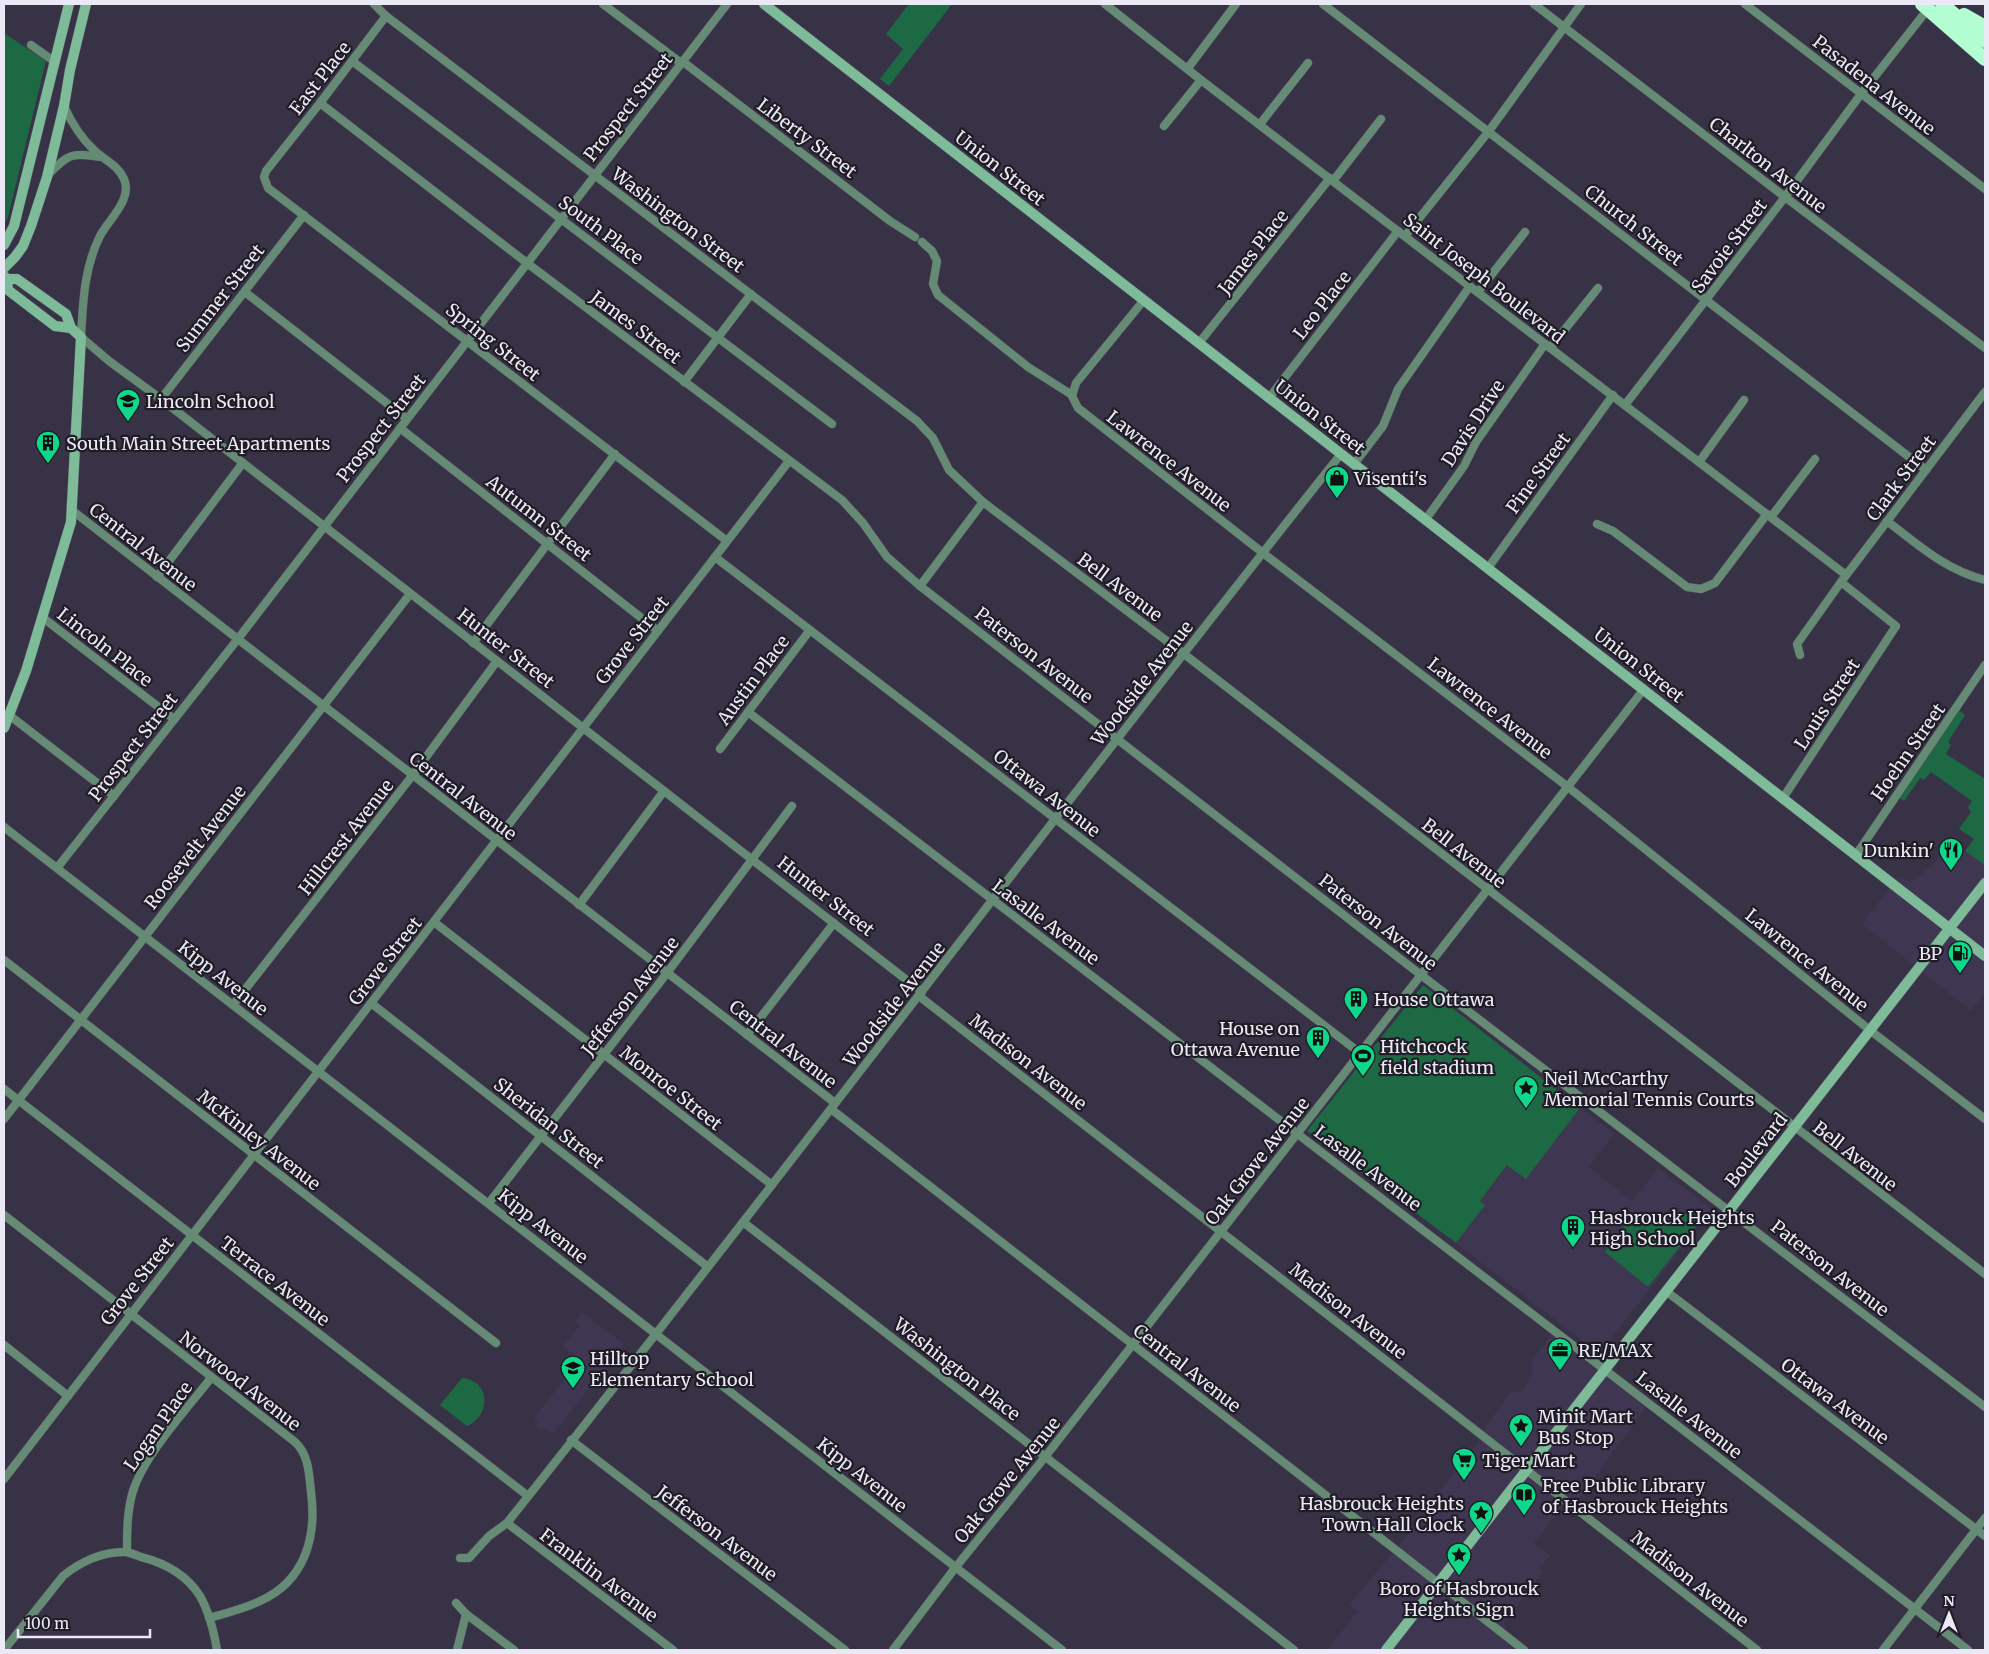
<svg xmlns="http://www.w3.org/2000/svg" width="1989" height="1654" font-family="Merriweather,serif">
  <rect width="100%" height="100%" fill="#383247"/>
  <g fill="#3f3652">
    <path d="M 1949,844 L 1981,859 L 1985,854 L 1985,992 L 1971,1011 L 1862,924 L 1898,877 L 1912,882 L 1935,862 Z"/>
    <path d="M 1580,1108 L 1614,1134 L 1589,1167 L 1632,1201 L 1658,1168 L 1712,1209 L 1599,1354 L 1456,1243 L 1485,1205 L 1480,1201 L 1508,1165 L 1526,1179 Z"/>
    <path d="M 582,1312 L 624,1344 L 553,1434 L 545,1428 L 542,1432 L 535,1426 L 538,1422 L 534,1418 L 580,1360 L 563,1346 L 580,1325 L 575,1321 Z"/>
    <path d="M 1554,1330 L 1649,1403 L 1577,1501 L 1562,1507 L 1534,1543 L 1550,1555 L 1539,1568 L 1543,1571 L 1504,1623 L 1512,1650 L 1327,1650 L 1357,1612 L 1349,1605 L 1431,1507 L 1441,1489 L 1478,1443 L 1487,1425 L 1510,1393 L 1523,1391 L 1532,1372 L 1531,1362 Z"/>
  </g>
  <g fill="#1c6944">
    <path d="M 909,4 L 952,4 L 889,86 L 880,79 L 903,49 L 886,34 Z"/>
    <path d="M 4,33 L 46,61 L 8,217 L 4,225 Z"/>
    <path d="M 1957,708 L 1965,715 L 1948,742 L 1951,745 L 1946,754 L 1985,779 L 1985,865 L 1965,851 L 1974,839 L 1959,829 L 1971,812 L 1968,807 L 1972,801 L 1931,772 L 1924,780 L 1920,778 L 1904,801 L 1896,796 Z"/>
    <path d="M 1423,985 L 1580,1108 L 1526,1179 L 1507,1165 L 1480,1201 L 1485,1205 L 1456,1243 L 1307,1131 Z"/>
    <path d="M 1708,1211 L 1648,1287 L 1605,1252 L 1627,1222 Z"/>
    <path d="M 462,1378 C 490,1380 492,1415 467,1426 L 440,1405 Z"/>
  </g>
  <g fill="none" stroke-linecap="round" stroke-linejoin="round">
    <defs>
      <g id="street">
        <path d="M 374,4 L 386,16 L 917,421 L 933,438 L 949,470 L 983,502 L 1184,654 L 1985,1274"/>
        <path d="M 603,4 L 681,63"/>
        <path d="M 1105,4 L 1201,80 L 1846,575"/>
        <path d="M 1323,4 L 1926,470"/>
        <path d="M 1534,4 L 1785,197 L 1985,348"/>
        <path d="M 1745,4 L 1985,189"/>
        <path d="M 386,16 L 320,103 L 266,171 L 264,177 L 268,188 L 727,541"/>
        <path d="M 31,45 L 55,62"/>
        <path d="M 352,61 L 832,424"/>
        <path d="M 682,61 L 890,221 L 915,237"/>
        <path d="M 1188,68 L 1236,4"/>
        <path d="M 320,103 L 527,263 L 842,500 L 863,523 L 887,557 L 920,586 L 1421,975 L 1985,1407"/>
        <path d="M 64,106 C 72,124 80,137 94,150 C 104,160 118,165 124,179 C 133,199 109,219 100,236 C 84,268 83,302 81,337 L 109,361 L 161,399 L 922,992"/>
        <path d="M 1260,124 L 1308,63"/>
        <path d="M 1164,126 L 1201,80"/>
        <path d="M 48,175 C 69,153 71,153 101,157"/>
        <path d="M 1333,181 L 1381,119"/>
        <path d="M 1405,236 L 1489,131 L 1581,4"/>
        <path d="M 922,242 L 932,251 L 937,261 L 933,284 L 938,295 L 1028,367 L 1072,395"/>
        <path d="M 245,292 L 407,419"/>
        <path d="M 1478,292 L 1525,232"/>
        <path d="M 1144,300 L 1076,383 L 1072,396 L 1078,408 L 1263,553 L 1568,787 L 1871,1031 L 1985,1119"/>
        <path d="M 1199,343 L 1330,178"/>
        <path d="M 1550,348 L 1598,288"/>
        <path d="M 684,382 L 751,294"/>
        <path d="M 1269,398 L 1398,231"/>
        <path d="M 161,399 L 304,215"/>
        <path d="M 1625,405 L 1785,197 L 1861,94 L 1928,9"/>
        <path d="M 400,428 L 658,631"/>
        <path d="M 1699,462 L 1744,400"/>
        <path d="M 1354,464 L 1383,426 L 1398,389 L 1470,286"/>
        <path d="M 73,511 L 835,1103"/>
        <path d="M 1771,517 L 1815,459"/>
        <path d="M 1426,519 L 1464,466 L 1476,442 L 1545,344"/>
        <path d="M 1887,521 C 1918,545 1946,570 1985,580"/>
        <path d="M 1597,524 L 1613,531 L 1687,587 L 1701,589 L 1715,583 L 1767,514"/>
        <path d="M 715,557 L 1360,1053"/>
        <path d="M 1488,568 L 1613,395"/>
        <path d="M 157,577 L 242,464"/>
        <path d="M 920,586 L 983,502"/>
        <path d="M 42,617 L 174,719"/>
        <path d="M 473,643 L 615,454"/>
        <path d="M 1800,655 L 1797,644 L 1841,582 L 1985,392"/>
        <path d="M 748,712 L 1669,1419 L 1968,1650"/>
        <path d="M 9,715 L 114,796"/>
        <path d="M 720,749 L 810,630"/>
        <path d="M 1783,798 L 1896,626 L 1841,582"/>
        <path d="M 4,827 L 1062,1650"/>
        <path d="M 1856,855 L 1985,665"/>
        <path d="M 57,868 L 237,640 L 727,4"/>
        <path d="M 579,905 L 664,791"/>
        <path d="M 434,922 L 772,1185"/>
        <path d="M 4,960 L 496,1343"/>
        <path d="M 919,996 L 1757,1650"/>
        <path d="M 371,1003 L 708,1267"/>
        <path d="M 233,1005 L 412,776 L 497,661"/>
        <path d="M 747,1035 L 834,923"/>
        <path d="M 4,1089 L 528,1496"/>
        <path d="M 831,1109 L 1524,1650"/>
        <path d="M 4,1119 L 410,594"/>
        <path d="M 489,1203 L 667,973 L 792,806"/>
        <path d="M 4,1215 L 295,1442 C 309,1455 309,1474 311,1492 C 317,1537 305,1581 260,1601 C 244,1609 226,1613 209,1618"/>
        <path d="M 743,1222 L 1294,1650"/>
        <path d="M 1666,1291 L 1985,1536"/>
        <path d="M 4,1345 L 68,1396"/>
        <path d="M 571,1440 L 845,1650"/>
        <path d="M 4,1479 L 789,461"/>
        <path d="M 507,1523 L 673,1650"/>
        <path d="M 127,1552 C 127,1532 127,1511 133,1491 C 145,1454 186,1410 211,1378"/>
        <path d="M 460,1558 L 469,1558 L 489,1536 L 507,1523 C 788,1170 1059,808 1341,454"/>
        <path d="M 456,1603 L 466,1614 L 514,1650"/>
        <path d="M 4,1650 L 63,1576 C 80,1562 103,1551 126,1552 C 131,1553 136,1555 141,1557 C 165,1563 186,1574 200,1596 C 209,1612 214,1632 217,1650"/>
        <path d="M 457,1650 L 466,1614"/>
        <path d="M 893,1650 L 955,1568 L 1045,1457 L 1644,689"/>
        <path d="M 1883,1650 L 1985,1518"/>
      </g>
      <g id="secondary">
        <path d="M 764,4 L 1985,956"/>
        <path d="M 4,245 L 14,226 L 69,4"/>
        <path d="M 4,268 L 15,257 L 23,246 L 31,226 L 47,177 L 64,106 L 70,70 L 86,4"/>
        <path d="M 4,276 L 7,279 L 8,290 L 55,326 L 71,328"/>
        <path d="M 4,728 L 26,671 L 71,522 L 81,337 L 71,328 L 66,314 L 17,279 L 7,279"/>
        <path d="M 1386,1650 L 1985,883"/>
      </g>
      <g id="highway">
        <path d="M 1922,4 L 1985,59"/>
        <path d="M 1942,4 L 1985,41"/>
        <path d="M 1964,15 L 1985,27"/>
      </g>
    </defs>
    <use href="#street" stroke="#554f63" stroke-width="9"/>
    <use href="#secondary" stroke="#554f63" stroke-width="11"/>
    <use href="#highway" stroke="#554f63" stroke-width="15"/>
    <use href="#street" stroke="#668b75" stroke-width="8"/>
    <use href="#secondary" stroke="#7ebb98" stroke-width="10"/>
    <use href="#highway" stroke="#b2fdd1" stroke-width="14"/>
  </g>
  <defs>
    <symbol id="school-pin" viewBox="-11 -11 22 30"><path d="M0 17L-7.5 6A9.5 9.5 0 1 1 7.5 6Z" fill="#0ed98a" stroke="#1f1c25"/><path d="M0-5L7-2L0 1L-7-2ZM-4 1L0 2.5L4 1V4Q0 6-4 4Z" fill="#111"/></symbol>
    <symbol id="building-pin" viewBox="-11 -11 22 30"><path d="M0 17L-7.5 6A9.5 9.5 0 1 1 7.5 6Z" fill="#0ed98a" stroke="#1f1c25"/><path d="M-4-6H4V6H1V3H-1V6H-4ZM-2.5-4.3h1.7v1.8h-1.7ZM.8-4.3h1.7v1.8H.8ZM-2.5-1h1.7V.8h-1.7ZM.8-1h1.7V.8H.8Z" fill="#111"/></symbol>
    <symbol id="shop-pin" viewBox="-11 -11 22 30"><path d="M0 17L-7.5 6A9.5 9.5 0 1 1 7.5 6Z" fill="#0ed98a" stroke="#1f1c25"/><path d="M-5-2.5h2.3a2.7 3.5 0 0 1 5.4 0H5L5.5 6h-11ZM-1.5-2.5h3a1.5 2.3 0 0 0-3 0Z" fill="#111"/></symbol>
    <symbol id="restaurant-pin" viewBox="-11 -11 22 30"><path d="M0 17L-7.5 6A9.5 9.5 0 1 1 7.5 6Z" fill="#0ed98a" stroke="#1f1c25"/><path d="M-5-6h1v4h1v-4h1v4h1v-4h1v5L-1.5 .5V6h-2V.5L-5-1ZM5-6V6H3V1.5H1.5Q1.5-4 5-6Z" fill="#111"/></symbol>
    <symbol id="fuel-pin" viewBox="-11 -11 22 30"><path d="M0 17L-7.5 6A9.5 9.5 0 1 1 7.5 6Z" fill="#0ed98a" stroke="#1f1c25"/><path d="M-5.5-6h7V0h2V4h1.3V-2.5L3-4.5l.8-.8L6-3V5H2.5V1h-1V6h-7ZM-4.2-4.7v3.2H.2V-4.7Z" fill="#111"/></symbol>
    <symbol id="stadium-pin" viewBox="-11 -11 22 30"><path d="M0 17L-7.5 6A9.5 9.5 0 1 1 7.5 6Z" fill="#0ed98a" stroke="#1f1c25"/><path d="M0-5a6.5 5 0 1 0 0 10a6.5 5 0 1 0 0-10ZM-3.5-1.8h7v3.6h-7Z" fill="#111"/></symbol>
    <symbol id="sight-pin" viewBox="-11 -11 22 30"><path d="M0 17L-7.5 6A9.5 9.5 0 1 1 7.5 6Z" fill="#0ed98a" stroke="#1f1c25"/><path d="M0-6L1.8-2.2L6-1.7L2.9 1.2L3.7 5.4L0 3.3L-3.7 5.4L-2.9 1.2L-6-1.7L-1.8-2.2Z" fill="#111"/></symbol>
    <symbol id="office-pin" viewBox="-11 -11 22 30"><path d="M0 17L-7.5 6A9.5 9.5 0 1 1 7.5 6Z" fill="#0ed98a" stroke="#1f1c25"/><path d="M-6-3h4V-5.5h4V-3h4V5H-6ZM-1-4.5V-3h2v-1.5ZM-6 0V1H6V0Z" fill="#111"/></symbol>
    <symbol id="supermarket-pin" viewBox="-11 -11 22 30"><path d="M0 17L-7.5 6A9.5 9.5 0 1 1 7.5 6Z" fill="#0ed98a" stroke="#1f1c25"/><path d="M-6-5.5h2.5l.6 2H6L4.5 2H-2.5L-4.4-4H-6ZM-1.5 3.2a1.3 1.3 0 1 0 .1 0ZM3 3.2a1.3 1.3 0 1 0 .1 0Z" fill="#111"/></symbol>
    <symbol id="library-pin" viewBox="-11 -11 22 30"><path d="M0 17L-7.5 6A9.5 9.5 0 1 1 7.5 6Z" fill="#0ed98a" stroke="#1f1c25"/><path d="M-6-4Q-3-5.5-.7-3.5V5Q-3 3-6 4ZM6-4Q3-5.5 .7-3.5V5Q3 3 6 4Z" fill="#111"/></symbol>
  </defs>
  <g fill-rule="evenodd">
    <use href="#school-pin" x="114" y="387" width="28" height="38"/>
    <use href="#building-pin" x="34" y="429" width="28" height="38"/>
    <use href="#shop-pin" x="1323" y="464" width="28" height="38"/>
    <use href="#restaurant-pin" x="1937" y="836" width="28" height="38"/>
    <use href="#fuel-pin" x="1946" y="939" width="28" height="38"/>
    <use href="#building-pin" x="1342" y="985" width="28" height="38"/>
    <use href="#building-pin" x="1304" y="1024" width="28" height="38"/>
    <use href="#stadium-pin" x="1349" y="1042" width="28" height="38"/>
    <use href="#sight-pin" x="1512" y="1074" width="28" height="38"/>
    <use href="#building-pin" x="1559" y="1213" width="28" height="38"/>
    <use href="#office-pin" x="1546" y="1336" width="28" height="38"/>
    <use href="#school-pin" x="559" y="1354" width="28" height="38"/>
    <use href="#sight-pin" x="1507" y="1412" width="28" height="38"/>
    <use href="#supermarket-pin" x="1450" y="1446" width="28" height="38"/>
    <use href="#library-pin" x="1510" y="1481" width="28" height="38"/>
    <use href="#sight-pin" x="1467" y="1499" width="28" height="38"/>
    <use href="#sight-pin" x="1445" y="1541" width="28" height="38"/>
  </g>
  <g text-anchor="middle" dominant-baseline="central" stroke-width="4.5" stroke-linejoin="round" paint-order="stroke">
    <g font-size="18" fill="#ece9f6" stroke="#1f1c25">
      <text transform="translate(320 78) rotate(-52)">East Place</text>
      <text transform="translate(1874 85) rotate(38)">Pasadena Avenue</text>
      <text transform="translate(628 107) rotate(-52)">Prospect Street</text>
      <text transform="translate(807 138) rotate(37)">Liberty Street</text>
      <text transform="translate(1768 165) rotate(38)">Charlton Avenue</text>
      <text transform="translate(1000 168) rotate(38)">Union Street</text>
      <text transform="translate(678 220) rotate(37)">Washington Street</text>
      <text transform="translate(1634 225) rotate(38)">Church Street</text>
      <text transform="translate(601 230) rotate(37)">South Place</text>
      <text transform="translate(1729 246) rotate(-53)">Savoie Street</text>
      <text transform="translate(1253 252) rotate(-52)">James Place</text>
      <text transform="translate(1484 278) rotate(38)">Saint Joseph Boulevard</text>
      <text transform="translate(220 298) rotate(-52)">Summer Street</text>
      <text transform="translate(1322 305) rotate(-52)">Leo Place</text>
      <text transform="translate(636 327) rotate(37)">James Street</text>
      <text transform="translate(493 342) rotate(38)">Spring Street</text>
      <text transform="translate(1320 417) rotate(38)">Union Street</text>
      <text transform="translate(1473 423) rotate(-57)">Davis Drive</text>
      <text transform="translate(381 428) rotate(-52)">Prospect Street</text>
      <text transform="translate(1169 461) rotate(38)">Lawrence Avenue</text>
      <text transform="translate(1538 473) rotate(-54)">Pine Street</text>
      <text transform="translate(1901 478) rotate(-53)">Clark Street</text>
      <text transform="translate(539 518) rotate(38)">Autumn Street</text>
      <text transform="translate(143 547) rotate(38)">Central Avenue</text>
      <text transform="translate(1120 587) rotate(37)">Bell Avenue</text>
      <text transform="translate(632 640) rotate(-52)">Grove Street</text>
      <text transform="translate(105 647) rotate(38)">Lincoln Place</text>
      <text transform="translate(506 648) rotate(38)">Hunter Street</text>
      <text transform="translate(1034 655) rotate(38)">Paterson Avenue</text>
      <text transform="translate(1639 665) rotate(38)">Union Street</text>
      <text transform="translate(753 680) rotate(-53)">Austin Place</text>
      <text transform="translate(1142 683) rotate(-52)">Woodside Avenue</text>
      <text transform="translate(1827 704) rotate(-57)">Louis Street</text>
      <text transform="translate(1490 708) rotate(38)">Lawrence Avenue</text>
      <text transform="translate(133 747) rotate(-52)">Prospect Street</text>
      <text transform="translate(1908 752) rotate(-55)">Hoehn Street</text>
      <text transform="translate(1047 793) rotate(38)">Ottawa Avenue</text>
      <text transform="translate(463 796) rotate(38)">Central Avenue</text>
      <text transform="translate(346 837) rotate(-52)">Hillcrest Avenue</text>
      <text transform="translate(195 847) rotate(-52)">Roosevelt Avenue</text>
      <text transform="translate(1464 853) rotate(38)">Bell Avenue</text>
      <text transform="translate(826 896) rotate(38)">Hunter Street</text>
      <text transform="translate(1046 922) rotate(37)">Lasalle Avenue</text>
      <text transform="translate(1378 922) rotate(38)">Paterson Avenue</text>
      <text transform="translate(1807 960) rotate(39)">Lawrence Avenue</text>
      <text transform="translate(385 961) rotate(-52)">Grove Street</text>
      <text transform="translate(223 978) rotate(38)">Kipp Avenue</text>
      <text transform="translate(630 996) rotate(-52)">Jefferson Avenue</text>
      <text transform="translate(894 1004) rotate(-52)">Woodside Avenue</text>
      <text transform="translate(783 1044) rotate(38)">Central Avenue</text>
      <text transform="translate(1028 1062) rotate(38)">Madison Avenue</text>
      <text transform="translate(671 1088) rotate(38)">Monroe Street</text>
      <text transform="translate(549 1123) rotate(38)">Sheridan Street</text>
      <text transform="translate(259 1140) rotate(38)">McKinley Avenue</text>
      <text transform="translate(1756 1150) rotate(-52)">Boulevard</text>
      <text transform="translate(1855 1156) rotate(38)">Bell Avenue</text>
      <text transform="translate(1257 1161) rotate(-52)">Oak Grove Avenue</text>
      <text transform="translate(1368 1168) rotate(37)">Lasalle Avenue</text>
      <text transform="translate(543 1226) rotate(38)">Kipp Avenue</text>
      <text transform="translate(1830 1268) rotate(38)">Paterson Avenue</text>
      <text transform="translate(137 1281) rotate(-52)">Grove Street</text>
      <text transform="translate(275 1281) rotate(38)">Terrace Avenue</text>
      <text transform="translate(1348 1311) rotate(38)">Madison Avenue</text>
      <text transform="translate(1187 1368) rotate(38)">Central Avenue</text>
      <text transform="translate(957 1369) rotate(38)">Washington Place</text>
      <text transform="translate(240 1381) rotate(38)">Norwood Avenue</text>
      <text transform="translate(1835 1401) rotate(37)">Ottawa Avenue</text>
      <text transform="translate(1689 1415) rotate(38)">Lasalle Avenue</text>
      <text transform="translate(158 1426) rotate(-55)">Logan Place</text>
      <text transform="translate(862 1475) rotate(38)">Kipp Avenue</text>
      <text transform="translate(1007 1480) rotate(-51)">Oak Grove Avenue</text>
      <text transform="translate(717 1533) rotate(37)">Jefferson Avenue</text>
      <text transform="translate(599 1575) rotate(37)">Franklin Avenue</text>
      <text transform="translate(1690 1579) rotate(38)">Madison Avenue</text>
    </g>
    <g font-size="18" fill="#ece9f6" stroke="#1f1c25" text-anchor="start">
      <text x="146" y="401">Lincoln School</text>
      <text x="66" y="443">South Main Street Apartments</text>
      <text x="1354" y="478">Visenti's</text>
      <text x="1934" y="850" text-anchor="end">Dunkin'</text>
      <text x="1942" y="953" text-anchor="end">BP</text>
      <text x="1374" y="999">House Ottawa</text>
      <text x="1300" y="1028" text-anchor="end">House on<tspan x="1300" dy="21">Ottawa Avenue</tspan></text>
      <text x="1380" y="1046">Hitchcock<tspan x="1380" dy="21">field stadium</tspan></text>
      <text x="1544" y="1078">Neil McCarthy<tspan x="1544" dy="21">Memorial Tennis Courts</tspan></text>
      <text x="1590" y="1217">Hasbrouck Heights<tspan x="1590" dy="21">High School</tspan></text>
      <text x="1578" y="1350">RE/MAX</text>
      <text x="590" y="1358">Hilltop<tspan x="590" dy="21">Elementary School</tspan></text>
      <text x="1538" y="1416">Minit Mart<tspan x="1538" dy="21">Bus Stop</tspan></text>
      <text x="1482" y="1460">Tiger Mart</text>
      <text x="1542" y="1485">Free Public Library<tspan x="1542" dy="21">of Hasbrouck Heights</tspan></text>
      <text x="1464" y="1503" text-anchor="end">Hasbrouck Heights<tspan x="1464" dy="21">Town Hall Clock</tspan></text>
      <text x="1459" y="1588" text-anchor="middle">Boro of Hasbrouck<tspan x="1459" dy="21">Heights Sign</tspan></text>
    </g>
  </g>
  <rect width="1989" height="1654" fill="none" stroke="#ece9f6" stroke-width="10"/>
  <g transform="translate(1949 1614)" stroke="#1f1c25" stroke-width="4" paint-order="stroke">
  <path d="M0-4L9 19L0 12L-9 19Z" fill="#ece9f6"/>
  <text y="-8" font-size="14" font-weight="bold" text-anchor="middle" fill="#ece9f6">N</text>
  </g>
  <path d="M18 1629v8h132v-8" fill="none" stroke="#ece9f6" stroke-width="2.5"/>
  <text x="25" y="1629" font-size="15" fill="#ece9f6" stroke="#1f1c25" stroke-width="4" paint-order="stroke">100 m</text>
</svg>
